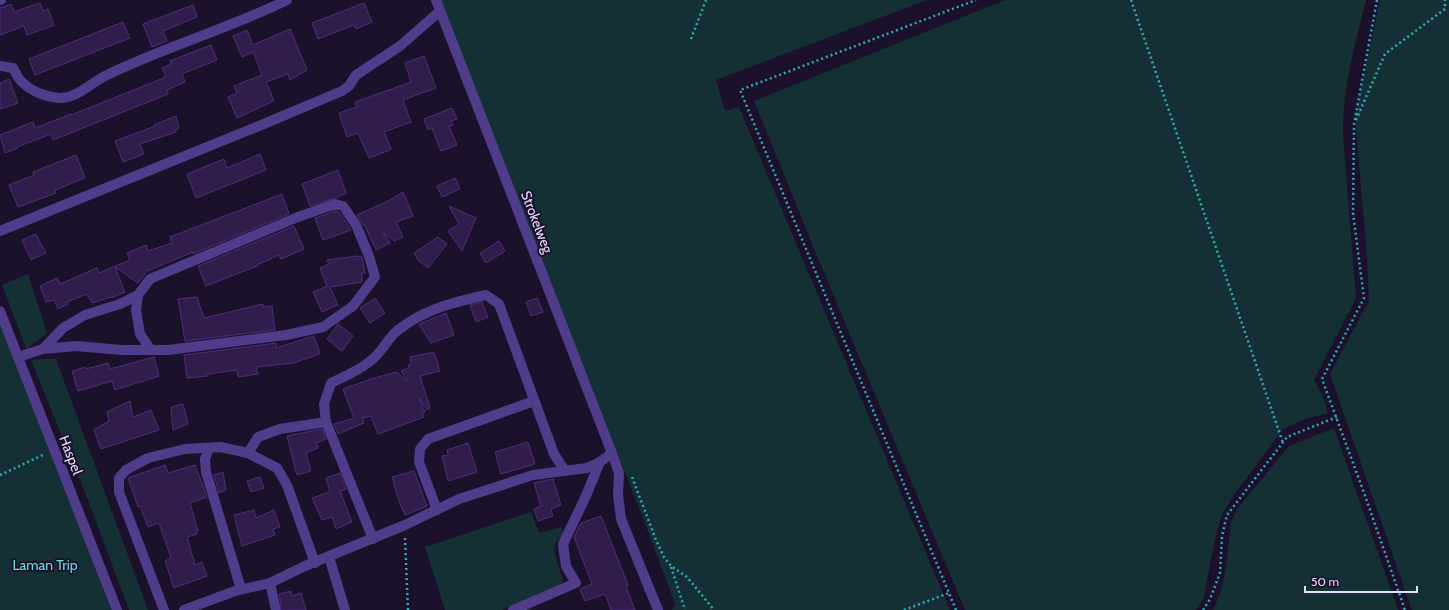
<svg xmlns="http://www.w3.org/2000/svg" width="1449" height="610" font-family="Cabin,sans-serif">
  <rect width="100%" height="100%" fill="#1b112b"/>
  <g fill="#143035">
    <path d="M 440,0 L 927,0 L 716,80 L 725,111 L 739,107 L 950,610 L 672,610 L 675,604 L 643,518 Z"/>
    <path d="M 1005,0 L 1366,0 C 1355,44 1342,90 1343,135 L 1356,298 L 1314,380 L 1322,394 L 1328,413 L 1305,419 L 1283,429 L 1233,496 L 1221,517 L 1214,544 L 1204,597 L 1196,610 L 965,610 L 820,263 L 754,101 Z"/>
    <path d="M 1380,0 L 1449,0 L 1449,610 L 1412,610 L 1330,374 L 1369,301 L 1367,257 L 1355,117 Z"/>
    <path d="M 28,274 L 47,333 L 28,348 L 26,348 L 2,285 Z"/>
    <path d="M 0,322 L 83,533 L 111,610 L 0,610 Z"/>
    <path d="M 40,359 L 56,359 L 148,610 L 129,610 L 88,500 L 31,360 Z"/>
    <path d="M 1334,428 L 1398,610 L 1213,610 L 1220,594 L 1226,568 L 1231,521 L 1238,508 L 1289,446 Z"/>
    <path d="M 531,512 L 539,533 L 562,527 L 563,534 L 555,543 L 554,551 L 563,581 L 558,588 L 502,610 L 445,610 L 425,547 Z"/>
  </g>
  <g fill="#301d4c" stroke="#4d2f78">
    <path d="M 40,3 L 43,11 L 48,9 L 54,25 L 27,35 L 24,26 L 0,35 L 0,8 L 11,4 L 14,12 Z"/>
    <path d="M 364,3 L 372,22 L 356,29 L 354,25 L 318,39 L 312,23 Z"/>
    <path d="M 193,5 L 197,17 L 163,31 L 167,41 L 152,47 L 143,24 Z"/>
    <path d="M 123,22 L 130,38 L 35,75 L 29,59 Z"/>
    <path d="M 290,29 L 307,70 L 290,80 L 288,74 L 266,82 L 274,101 L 237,118 L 228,97 L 237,93 L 234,86 L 262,75 L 253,52 L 242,57 L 233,36 L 247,30 L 253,45 Z"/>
    <path d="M 211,45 L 217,60 L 182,74 L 185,82 L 167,90 L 168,94 L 53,140 L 51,134 L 17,147 L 18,148 L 5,153 L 0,135 L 33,122 L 35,128 L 71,114 L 71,115 L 166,77 L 162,68 L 171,64 L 170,61 Z"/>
    <path d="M 424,56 L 436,88 L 403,100 L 411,122 L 384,132 L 391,148 L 390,150 L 369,158 L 358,133 L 347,137 L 339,113 L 357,107 L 355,102 L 411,82 L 405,63 Z"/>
    <path d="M 9,79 L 18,103 L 0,109 L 0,83 Z"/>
    <path d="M 452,108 L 457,119 L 451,121 L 453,125 L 449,126 L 457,145 L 441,151 L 432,128 L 428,130 L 424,119 Z"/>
    <path d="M 176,116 L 179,128 L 176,129 L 176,132 L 140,144 L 144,154 L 123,162 L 115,141 L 155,126 L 154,125 Z"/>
    <path d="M 260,154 L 266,170 L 196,198 L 187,174 L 224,159 L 227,168 Z"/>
    <path d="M 76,155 L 85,178 L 55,190 L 56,193 L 18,207 L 9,185 L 34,175 L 33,172 Z"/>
    <path d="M 338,170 L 346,193 L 336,198 L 310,206 L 302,184 Z"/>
    <path d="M 455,178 L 460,189 L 442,197 L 437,186 Z"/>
    <path d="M 403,192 L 413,216 L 396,222 L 403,237 L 394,241 L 383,232 L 390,243 L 376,250 L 364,224 L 363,225 L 357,215 L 386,202 Z"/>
    <path d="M 282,194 L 289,214 L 193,254 L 193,252 L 147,271 L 138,283 L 115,267 L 125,292 L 111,298 L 111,297 L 92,303 L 87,294 L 67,302 L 68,304 L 58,309 L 54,300 L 46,302 L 40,286 L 57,278 L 60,284 L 97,268 L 99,273 L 130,260 L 127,253 L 146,245 L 148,251 L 172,243 L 170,237 Z"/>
    <path d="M 449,206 L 476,218 L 462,251 L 448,231 L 459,224 Z"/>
    <path d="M 335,211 L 339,212 L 351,230 L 323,240 L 315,218 Z"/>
    <path d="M 294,226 L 304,249 L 281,259 L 279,255 L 257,265 L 257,266 L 206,286 L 198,266 Z"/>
    <path d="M 36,234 L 46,253 L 31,260 L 22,240 Z"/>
    <path d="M 438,237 L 447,244 L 428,268 L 418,260 L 414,253 Z"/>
    <path d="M 499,241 L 505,251 L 486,263 L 480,253 Z"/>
    <path d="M 357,256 L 362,257 L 365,273 L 362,273 L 362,282 L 330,287 L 338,305 L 322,312 L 313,292 L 327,286 L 320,268 L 329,264 L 327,260 Z"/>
    <path d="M 197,297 L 204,318 L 263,304 L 263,307 L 272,306 L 275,330 L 185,341 L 178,299 Z"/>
    <path d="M 375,298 L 385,313 L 370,323 L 360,308 Z"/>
    <path d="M 537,298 L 543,312 L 531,316 L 526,302 Z"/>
    <path d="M 482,302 L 488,317 L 476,322 L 470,305 Z"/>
    <path d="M 446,313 L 454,335 L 431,343 L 419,324 Z"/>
    <path d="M 338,324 L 353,336 L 342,351 L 327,339 Z"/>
    <path d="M 314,336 L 320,354 L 293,363 L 256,367 L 258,374 L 238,377 L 237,370 L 208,374 L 208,376 L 187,378 L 184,355 L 276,343 L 276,348 Z"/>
    <path d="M 434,352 L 440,371 L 420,376 L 430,408 L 427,410 L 419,398 L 425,412 L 422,413 L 424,417 L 378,434 L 371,416 L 362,418 L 364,423 L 338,434 L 334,424 L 354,418 L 343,389 L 374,378 L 396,372 L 408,381 L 401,371 L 409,368 L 408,365 L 411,364 L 410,357 Z"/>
    <path d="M 154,357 L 159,376 L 115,390 L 112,381 L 78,391 L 72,371 L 86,367 L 86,369 L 108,363 L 110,369 Z"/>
    <path d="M 130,401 L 133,417 L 151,410 L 159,430 L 101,449 L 94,430 L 109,421 L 107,412 Z"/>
    <path d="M 183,404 L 188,424 L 173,430 L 171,407 Z"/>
    <path d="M 322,429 L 326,439 L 316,443 L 318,448 L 306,453 L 311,471 L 297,475 L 287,436 Z"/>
    <path d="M 528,442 L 535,464 L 501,474 L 495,452 Z"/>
    <path d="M 468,443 L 477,472 L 448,481 L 442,456 L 448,455 L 447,450 Z"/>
    <path d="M 165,465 L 168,473 L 195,465 L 207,497 L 190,503 L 198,531 L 196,531 L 197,534 L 187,537 L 195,565 L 202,562 L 207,576 L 174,588 L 165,561 L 171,558 L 160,526 L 159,523 L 148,527 L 140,506 L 138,507 L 128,478 Z"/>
    <path d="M 414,471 L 427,506 L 405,515 L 399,501 L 392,477 Z"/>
    <path d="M 223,472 L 226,490 L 219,493 L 214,475 Z"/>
    <path d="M 340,473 L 346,489 L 340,491 L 352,522 L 336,529 L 332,517 L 322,520 L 312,498 L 330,492 L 326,478 Z"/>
    <path d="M 260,477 L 264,488 L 251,492 L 247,481 Z"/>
    <path d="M 553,479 L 561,505 L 551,509 L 553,516 L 538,521 L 534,509 L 541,506 L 534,483 Z"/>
    <path d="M 254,510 L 256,518 L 274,510 L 280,527 L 273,529 L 275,535 L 242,546 L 234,515 Z"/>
    <path d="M 601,516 L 628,585 L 626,586 L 635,610 L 611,610 L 605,594 L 585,601 L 580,589 L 592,584 L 574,537 L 581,523 Z"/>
    <path d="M 291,591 L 292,596 L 301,593 L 306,610 L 282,610 L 279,594 Z"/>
  </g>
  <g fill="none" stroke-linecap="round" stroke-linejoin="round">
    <g stroke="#30a9be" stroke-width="2.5" stroke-dasharray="2 3" stroke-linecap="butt">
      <path d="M 1131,0 L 1283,443"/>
      <path d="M 1377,0 L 1354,124 L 1353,213 L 1364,298 L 1322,379 L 1363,490 L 1405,610"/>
      <path d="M 691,39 L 706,0"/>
      <path d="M 1356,120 L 1385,54 L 1445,9 L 1445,0"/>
      <path d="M 0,475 L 45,454"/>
      <path d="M 632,477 L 656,540 L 664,557 L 671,566 L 687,577 L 714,610"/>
      <path d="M 405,538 L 408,610"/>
      <path d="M 671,567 L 685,610"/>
      <path d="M 904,610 L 949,593"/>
      <path d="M 956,610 L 740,90 L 976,0"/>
      <path d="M 1203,610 L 1210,599 L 1220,573 L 1222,536 L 1227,515 L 1287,437 L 1337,417"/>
    </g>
    <g stroke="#4f3c8a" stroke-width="10">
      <path d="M 0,0 L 1,0"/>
      <path d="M 436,0 L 612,453 L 619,473 L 618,495 L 621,519 L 658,610"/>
      <path d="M 0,66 L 13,68 C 15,72 18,78 21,81 C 30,91 46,97 59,98 C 76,99 91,83 105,76 C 164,47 228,29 287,0"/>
      <path d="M 0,231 L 259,126 L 342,91 L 349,86 L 356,75 L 400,46 L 440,11"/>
      <path d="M 138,295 L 136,310 L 140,334 L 151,350"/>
      <path d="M 0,311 L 117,610"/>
      <path d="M 18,357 L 43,349 L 76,346 L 122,350 L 168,350 L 286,335 L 323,327 L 353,306 L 375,277 L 369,256 L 356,225 L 343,206 L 335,204 L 298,217 L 150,279 L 138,295 L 120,304 L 85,315 L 63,328 L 43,349"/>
      <path d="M 326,422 L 324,404 L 331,383 C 346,376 364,368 376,356 C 384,348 389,337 398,330 C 425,309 454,302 486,295 L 499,304 L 554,454 L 565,471"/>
      <path d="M 209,448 L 205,459 L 206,472 L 241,589"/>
      <path d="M 248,453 L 258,437 L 280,429 L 326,422 L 373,539"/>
      <path d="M 437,510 L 419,462 L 420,449 L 428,439 L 534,401"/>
      <path d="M 329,557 L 345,610"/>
      <path d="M 270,583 L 276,610"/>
      <path d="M 164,610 L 119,492 L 119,478 L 126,470 L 148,458 L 185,449 L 220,447 L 248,453 L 277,468 L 287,485 L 315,563"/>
      <path d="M 184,610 L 235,591 L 270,583 L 305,566 L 405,525 L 459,499 L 533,475 L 587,468 L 600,462 L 612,453"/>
      <path d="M 513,610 L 576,583 L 566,566 L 563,544 L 585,498 L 600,462"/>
    </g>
  </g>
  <g text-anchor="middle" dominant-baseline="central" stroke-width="4" stroke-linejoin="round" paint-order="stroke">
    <g font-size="14" fill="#e7dbff" stroke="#1b112b">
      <text transform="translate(537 222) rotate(69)">Strokelweg</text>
      <text transform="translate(71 455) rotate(69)">Haspel</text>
    </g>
    <g font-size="14" fill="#65e1dc" stroke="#1b112b">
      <text x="45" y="565">Laman Trip</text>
    </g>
  </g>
  <path d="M1305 586v6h112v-6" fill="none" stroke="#e7dbff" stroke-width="2"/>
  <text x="1311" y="586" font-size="12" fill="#e7dbff" stroke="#1b112b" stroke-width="3" paint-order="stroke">50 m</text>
</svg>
